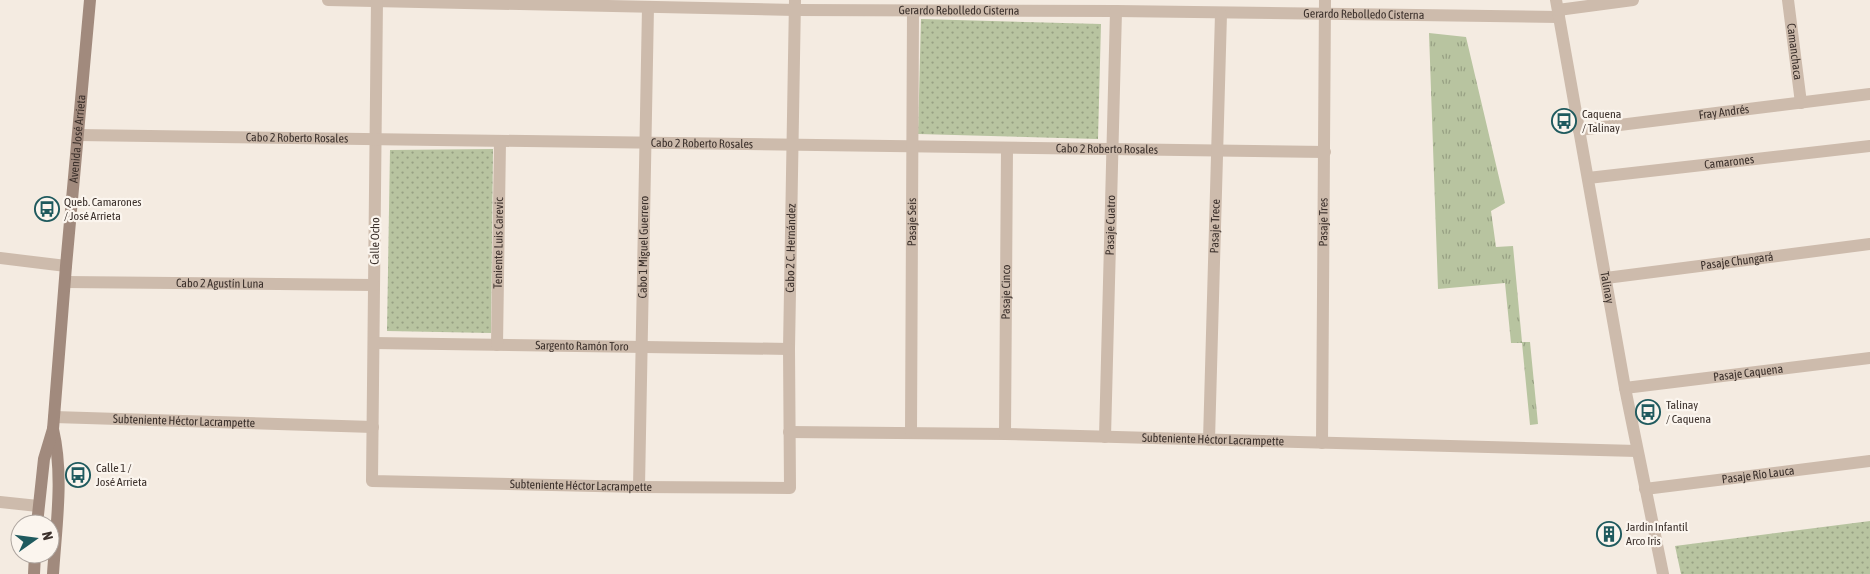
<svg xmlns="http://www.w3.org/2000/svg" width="1870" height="574" font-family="'Asap Condensed',sans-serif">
  <defs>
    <pattern id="grass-tufts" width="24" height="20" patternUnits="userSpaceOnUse" patternTransform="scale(1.25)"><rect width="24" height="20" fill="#b8c4a0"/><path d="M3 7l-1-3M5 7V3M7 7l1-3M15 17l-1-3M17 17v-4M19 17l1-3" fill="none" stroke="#97a083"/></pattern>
    <pattern id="park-dots" width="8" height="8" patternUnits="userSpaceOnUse" patternTransform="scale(1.25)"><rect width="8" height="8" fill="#b8c4a0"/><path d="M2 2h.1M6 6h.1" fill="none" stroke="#97a083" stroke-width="1.8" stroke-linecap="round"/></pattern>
  </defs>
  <rect width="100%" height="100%" fill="#f4ebe1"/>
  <path fill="url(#grass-tufts)" d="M 1429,33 L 1466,37 L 1505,203 L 1491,211 L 1496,247 L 1513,246 L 1522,342 L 1530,342 L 1538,424 L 1530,425 L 1522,343 L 1511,343 L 1505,283 L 1438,289 Z"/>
  <g fill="url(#park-dots)">
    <path d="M 921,19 L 1101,24 L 1098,139 L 918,134 Z"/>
    <path d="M 493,149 L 491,333 L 387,331 L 390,150 Z"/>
    <path d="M 1870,521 L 1870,574 L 1681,574 L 1675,546 Z"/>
  </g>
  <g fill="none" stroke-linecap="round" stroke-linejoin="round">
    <g stroke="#cdbbac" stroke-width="12">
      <path id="s1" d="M 328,0 L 795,10 L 1116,11 L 1559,17"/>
      <path id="s2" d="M 377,0 L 372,481 L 639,487 L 790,488 L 789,349 L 795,0"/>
      <path id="s3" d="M 1788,0 L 1801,103"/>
      <path id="s4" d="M 1579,130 L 1870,94"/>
      <path id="s5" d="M 78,135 L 1325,152"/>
      <path id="s6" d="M 1588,178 L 1870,146"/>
      <path id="s7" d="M 1606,278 L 1870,244"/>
      <path id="s8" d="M 65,282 L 374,285"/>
      <path id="s9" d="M 374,343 L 789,349"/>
      <path id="s10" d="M 497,345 L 500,141"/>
      <path id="s11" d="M 1625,388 L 1870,358"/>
      <path id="s12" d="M 54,417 L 373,427"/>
      <path id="s13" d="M 789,432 L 1005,434 L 1637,451"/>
      <path id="s14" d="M 911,432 L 913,12"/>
      <path id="s15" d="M 1005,434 L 1007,148"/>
      <path id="s16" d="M 1105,437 L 1116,11"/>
      <path id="s17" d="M 1209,440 L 1221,14"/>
      <path id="s18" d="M 1322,443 L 1325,0"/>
      <path id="s19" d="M 639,487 L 648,7"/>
      <path id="s20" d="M 1645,489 L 1870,461"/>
      <path d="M 0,502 L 38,506"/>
    </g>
    <g stroke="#cdbbac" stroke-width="12">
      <path id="s21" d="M 1556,0 L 1625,388 L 1663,574"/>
      <path d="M 1558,10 L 1633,0"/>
      <path d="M 0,258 L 66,266"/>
    </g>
    <g stroke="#a18a7d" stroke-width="12">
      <path d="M 53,429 C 64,476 56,526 53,574"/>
      <path id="s22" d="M 37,524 L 44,459 L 53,429 L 54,417 L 66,266 L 90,0"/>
      <path d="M 34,574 L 35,554"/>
    </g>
  </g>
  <defs>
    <symbol id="bus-ring" viewBox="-11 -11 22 22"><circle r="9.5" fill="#fbf5ee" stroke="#1f5a5e" stroke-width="1.5"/><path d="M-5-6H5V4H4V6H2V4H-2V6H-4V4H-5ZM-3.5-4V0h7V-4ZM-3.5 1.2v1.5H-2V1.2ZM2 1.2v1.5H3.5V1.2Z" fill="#1f5a5e"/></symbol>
    <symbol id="building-ring" viewBox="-11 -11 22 22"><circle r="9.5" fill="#fbf5ee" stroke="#1f5a5e" stroke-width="1.5"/><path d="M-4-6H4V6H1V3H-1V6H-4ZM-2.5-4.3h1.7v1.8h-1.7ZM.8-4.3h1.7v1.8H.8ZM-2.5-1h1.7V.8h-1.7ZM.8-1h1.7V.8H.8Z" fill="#1f5a5e"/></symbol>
  </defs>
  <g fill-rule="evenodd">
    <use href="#bus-ring" x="1550" y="107" width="28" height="28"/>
    <use href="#bus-ring" x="33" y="195" width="28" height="28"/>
    <use href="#bus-ring" x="1634" y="398" width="28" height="28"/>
    <use href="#bus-ring" x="64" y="461" width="28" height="28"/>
    <use href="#building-ring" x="1595" y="520" width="28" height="28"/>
  </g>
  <g text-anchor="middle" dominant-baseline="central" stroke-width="4.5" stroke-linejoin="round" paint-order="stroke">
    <g font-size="12" fill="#3b302b" stroke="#fbf5ee">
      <text stroke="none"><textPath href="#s1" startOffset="631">Gerardo Rebolledo Cisterna</textPath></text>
      <text stroke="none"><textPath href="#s1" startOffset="1036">Gerardo Rebolledo Cisterna</textPath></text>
      <text stroke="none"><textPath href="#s3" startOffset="52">Camanchaca</textPath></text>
      <text stroke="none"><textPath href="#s4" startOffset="146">Fray Andrés</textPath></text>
      <text stroke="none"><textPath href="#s5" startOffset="219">Cabo 2 Roberto Rosales</textPath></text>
      <text stroke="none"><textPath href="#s22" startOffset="388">Avenida José Arrieta</textPath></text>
      <text stroke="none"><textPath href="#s5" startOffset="624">Cabo 2 Roberto Rosales</textPath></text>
      <text stroke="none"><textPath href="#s5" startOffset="1029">Cabo 2 Roberto Rosales</textPath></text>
      <text stroke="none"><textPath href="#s6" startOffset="142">Camarones</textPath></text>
      <text stroke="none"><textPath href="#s14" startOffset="210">Pasaje Seis</textPath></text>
      <text stroke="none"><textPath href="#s18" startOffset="221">Pasaje Tres</textPath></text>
      <text stroke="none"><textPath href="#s16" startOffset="212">Pasaje Cuatro</textPath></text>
      <text stroke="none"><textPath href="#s17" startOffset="214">Pasaje Trece</textPath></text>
      <text transform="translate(375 241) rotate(-89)">Calle Ocho</text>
      <text stroke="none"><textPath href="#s10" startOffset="102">Teniente Luis Carevic</textPath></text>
      <text stroke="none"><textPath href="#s19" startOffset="240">Cabo 1 Miguel Guerrero</textPath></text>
      <text stroke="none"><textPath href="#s2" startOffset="1139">Cabo 2 C. Hernández</textPath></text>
      <text stroke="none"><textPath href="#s7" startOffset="132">Pasaje Chungará</textPath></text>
      <text stroke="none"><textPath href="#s8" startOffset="155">Cabo 2 Agustín Luna</textPath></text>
      <text stroke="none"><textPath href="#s21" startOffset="292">Talinay</textPath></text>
      <text stroke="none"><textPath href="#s15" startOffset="142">Pasaje Cinco</textPath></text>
      <text stroke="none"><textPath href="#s9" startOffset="208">Sargento Ramón Toro</textPath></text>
      <text stroke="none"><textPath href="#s11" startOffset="124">Pasaje Caquena</textPath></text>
      <text stroke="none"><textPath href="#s12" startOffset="130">Subteniente Héctor Lacrampette</textPath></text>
      <text stroke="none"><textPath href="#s13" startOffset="424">Subteniente Héctor Lacrampette</textPath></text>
      <text stroke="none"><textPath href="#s20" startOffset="114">Pasaje Río Lauca</textPath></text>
      <text stroke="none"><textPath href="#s2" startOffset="690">Subteniente Héctor Lacrampette</textPath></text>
    </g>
    <g font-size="12" fill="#3b302b" stroke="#fbf5ee" text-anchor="start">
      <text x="1582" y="114">Caquena<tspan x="1582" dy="14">/ Talinay</tspan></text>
      <text x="64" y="202">Queb. Camarones<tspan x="64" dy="14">/ José Arrieta</tspan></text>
      <text x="1666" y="405">Talinay<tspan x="1666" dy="14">/ Caquena</tspan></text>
      <text x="96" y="468">Calle 1 /<tspan x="96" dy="14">José Arrieta</tspan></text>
      <text x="1626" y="527">Jardin Infantil<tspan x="1626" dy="14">Arco Iris</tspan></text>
    </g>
  </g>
  <g transform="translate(35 539) rotate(76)"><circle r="24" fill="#fbf5ee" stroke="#aea6a0"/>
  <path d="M0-4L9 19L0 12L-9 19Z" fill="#1f5a5e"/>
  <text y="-8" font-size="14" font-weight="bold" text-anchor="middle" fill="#3b302b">N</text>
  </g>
</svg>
